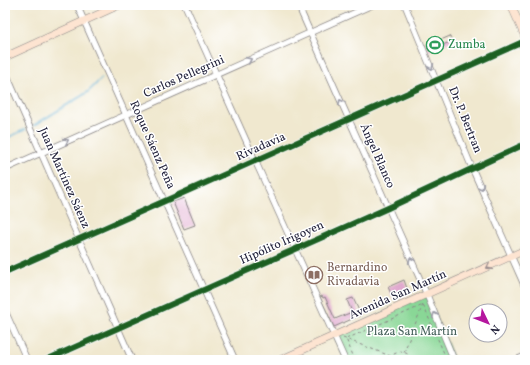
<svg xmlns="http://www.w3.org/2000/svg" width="530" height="365" font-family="Vollkorn,serif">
  <rect width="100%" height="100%" fill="#fff"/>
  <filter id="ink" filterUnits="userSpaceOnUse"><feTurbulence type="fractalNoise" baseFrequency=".025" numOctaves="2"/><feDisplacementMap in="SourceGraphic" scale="8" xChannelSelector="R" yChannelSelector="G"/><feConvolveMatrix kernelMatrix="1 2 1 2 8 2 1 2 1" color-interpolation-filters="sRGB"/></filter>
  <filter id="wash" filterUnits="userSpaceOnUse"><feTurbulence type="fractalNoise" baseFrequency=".012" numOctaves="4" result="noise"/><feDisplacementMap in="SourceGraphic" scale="16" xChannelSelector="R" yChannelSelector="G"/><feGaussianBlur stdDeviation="0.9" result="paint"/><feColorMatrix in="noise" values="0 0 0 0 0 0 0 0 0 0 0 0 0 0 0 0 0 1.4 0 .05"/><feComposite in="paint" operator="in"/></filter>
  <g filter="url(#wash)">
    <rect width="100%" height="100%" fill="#f0e8cf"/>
    <path fill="#89d796" stroke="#567c68" d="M 427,295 L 454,360 L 345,360 L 334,335 Z"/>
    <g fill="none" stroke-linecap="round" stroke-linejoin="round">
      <g stroke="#5aafd6" stroke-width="1.5">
        <path d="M 33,126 L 88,92 L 102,78"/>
        <path d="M 5,139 L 26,129"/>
      </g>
    </g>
    <g id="blocks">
      <g fill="#e0a7ce">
        <path d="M 450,36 L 452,41 L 429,51 L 427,46 Z"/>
        <path d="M 184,198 L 195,225 L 184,229 L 173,202 Z"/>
        <path d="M 404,280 L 409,294 L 394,300 L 388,287 Z"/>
        <path d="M 322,296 L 323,298 L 325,297 L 335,319 L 352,312 L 347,300 L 353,298 L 361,315 L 334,327 L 320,297 Z"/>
      </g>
    </g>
  </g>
  <g filter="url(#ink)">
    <use href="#blocks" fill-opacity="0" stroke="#898585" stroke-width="1"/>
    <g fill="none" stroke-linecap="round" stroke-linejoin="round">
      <defs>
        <g id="minor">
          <path d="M 77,5 L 235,360"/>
          <path d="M 185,5 L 345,360"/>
          <path d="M 298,5 L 427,295 L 454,360"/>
          <path d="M 405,5 L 472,168 L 525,287"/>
          <path d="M 5,71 L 132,360"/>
          <path d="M 5,169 L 372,5"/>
          <path d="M 5,272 L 525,41"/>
          <path d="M 5,311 L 27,360"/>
          <path d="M 46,360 L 388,208 L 525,144"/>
          <path d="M 516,360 L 525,356"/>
        </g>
        <g id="secondary">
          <path d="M 511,5 L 525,37"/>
          <path d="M 5,57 L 119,5"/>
          <path d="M 280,360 L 525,250"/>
        </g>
      </defs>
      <use href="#minor" stroke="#898585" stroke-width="7"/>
      <use href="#secondary" stroke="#898585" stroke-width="8"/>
      <g stroke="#898585" stroke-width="1" stroke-dasharray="3 3" stroke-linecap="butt">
        <path d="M 343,338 L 393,357"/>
        <path d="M 404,352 L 424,302"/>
        <path d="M 355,360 L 346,339 L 423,305 L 447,360"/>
        <path d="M 392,360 L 394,354 L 401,351 L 408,354 L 410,360"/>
      </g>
      <use href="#minor" stroke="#fff" stroke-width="5.5"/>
      <use href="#secondary" stroke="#fde4d1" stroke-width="7"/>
      <defs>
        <g id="cycleway">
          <path d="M 5,272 L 525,41"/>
          <path d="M 46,360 L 388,208 L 525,144"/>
        </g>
      </defs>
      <use href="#cycleway" stroke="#fff" stroke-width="8"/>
      <use href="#cycleway" stroke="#1b5e20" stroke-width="6"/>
    </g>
    <defs><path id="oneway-chevron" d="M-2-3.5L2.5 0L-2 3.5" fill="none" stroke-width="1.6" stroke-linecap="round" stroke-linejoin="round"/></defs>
    <g stroke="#9c9ca7">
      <use href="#oneway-chevron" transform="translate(249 60) rotate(-24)"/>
      <use href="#oneway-chevron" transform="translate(431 67) rotate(67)"/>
      <use href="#oneway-chevron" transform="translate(341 102) rotate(-114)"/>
      <use href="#oneway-chevron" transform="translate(66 141) rotate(-24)"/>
      <use href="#oneway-chevron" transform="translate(481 187) rotate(66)"/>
      <use href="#oneway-chevron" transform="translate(411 260) rotate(-114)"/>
      <use href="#oneway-chevron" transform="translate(435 315) rotate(-113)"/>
    </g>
    <use stroke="#9a8d8e" href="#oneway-chevron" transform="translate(489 267) rotate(155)"/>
  </g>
  <defs>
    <symbol id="stadium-ring" viewBox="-11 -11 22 22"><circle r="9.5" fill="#fff" stroke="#2e9e5b" stroke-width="1.5"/><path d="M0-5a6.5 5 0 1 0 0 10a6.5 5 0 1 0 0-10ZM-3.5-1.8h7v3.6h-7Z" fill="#2e9e5b"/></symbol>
    <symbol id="library-ring" viewBox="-11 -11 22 22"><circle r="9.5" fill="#fff" stroke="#8d6e63" stroke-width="1.5"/><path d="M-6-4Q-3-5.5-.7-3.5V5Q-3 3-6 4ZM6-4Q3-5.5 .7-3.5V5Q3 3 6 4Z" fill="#8d6e63"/></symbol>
  </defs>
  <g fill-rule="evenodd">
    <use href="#stadium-ring" x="425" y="35" width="20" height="20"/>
    <use href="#library-ring" x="304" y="265" width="20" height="20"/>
  </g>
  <g text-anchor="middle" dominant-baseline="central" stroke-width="3" stroke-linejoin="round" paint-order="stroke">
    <g font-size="12" fill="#27864d" stroke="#fff" text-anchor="start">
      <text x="448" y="45">Zumba</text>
    </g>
    <g font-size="12" fill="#22223b" stroke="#fff">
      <text transform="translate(184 77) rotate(-24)">Carlos Pellegrini</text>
      <text transform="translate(465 120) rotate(68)">Dr. P. Bertran</text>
      <text transform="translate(152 145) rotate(66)">Roque Sáenz Peña</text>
      <text transform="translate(261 147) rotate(-24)">Rivadavia</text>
      <text transform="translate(377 156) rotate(66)">Ángel Blanco</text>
      <text transform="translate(64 178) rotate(66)">Juan Martínez Sáenz</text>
      <text transform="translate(282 243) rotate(-24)">Hipólito Irigoyen</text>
      <text transform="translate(398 295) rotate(-24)">Avenida San Martín</text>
    </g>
    <g font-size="12" fill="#785e54" stroke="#fff" text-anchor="start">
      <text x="327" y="268">Bernardino<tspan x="327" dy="14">Rivadavia</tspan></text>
    </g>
    <g font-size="12" fill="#46615b" stroke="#fff">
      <text x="412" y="332">Plaza San Martín</text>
    </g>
  </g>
  <rect width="530" height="365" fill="none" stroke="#fff" stroke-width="20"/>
  <g transform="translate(488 323) rotate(133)"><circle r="19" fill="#ffffff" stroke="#a7a7b1"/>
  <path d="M0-3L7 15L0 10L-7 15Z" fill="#b5179e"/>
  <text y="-6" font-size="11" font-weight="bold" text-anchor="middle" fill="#22223b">N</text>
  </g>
</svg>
